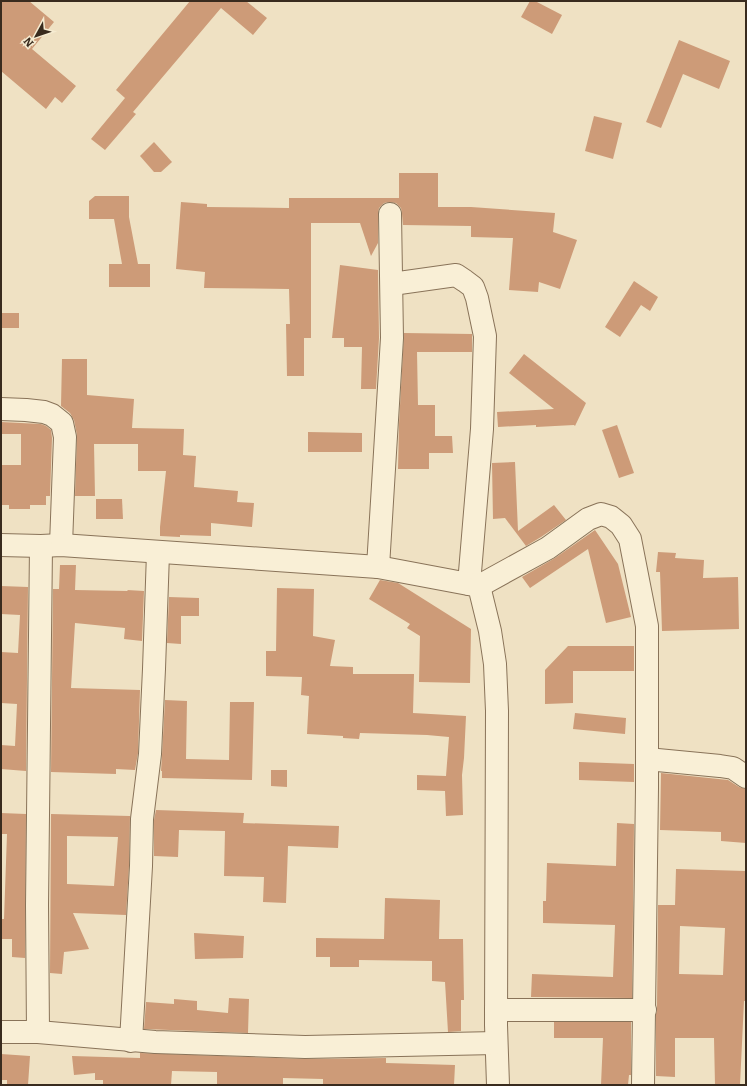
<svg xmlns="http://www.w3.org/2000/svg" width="747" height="1086" font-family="Bitter,serif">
  <rect width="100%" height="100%" fill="#efe1c3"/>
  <g fill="#cd9b78" fill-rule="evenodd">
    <path d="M 1,1 L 29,1 L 54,22 L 32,49 L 76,86 L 62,103 L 55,97 L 46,109 L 1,71 Z"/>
    <path d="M 190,1 L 246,1 L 267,18 L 253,35 L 221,8 L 133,112 L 136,114 L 105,150 L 91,139 L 125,98 L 116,90 Z"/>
    <path d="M 530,1 L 535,1 L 562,15 L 552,34 L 521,17 Z"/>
    <path d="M 679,40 L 730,61 L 719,89 L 683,74 L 661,128 L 646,122 Z"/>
    <path d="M 594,116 L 622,123 L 613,159 L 585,151 Z"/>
    <path d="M 154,142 L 172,162 L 161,172 L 154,172 L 140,156 Z"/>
    <path d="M 399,173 L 438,173 L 438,207 L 471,207 L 555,213 L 553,232 L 577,240 L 560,289 L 539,282 L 538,292 L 509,290 L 513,238 L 471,237 L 471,226 L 403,225 L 402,214 L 401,208 L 396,203 L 389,202 L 384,203 L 379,208 L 378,214 L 378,243 L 371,256 L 360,223 L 311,223 L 311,338 L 304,338 L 304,376 L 287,376 L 286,324 L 290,324 L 289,289 L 204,288 L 205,272 L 176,269 L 181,202 L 207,204 L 207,207 L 289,208 L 289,198 L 399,198 Z"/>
    <path d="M 95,196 L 129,196 L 129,217 L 138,264 L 150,264 L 150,287 L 109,287 L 109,264 L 122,264 L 114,219 L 89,219 L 89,201 Z"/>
    <path d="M 340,265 L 378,270 L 379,338 L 376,389 L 361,389 L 362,347 L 344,347 L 344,338 L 332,338 Z"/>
    <path d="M 634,281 L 658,297 L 650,311 L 641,305 L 620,337 L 605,327 Z"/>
    <rect x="1" y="313" width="18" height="15"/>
    <path d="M 404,333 L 472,334 L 472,352 L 417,352 L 418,405 L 435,405 L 435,436 L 452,436 L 453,453 L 429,453 L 429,469 L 398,469 L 399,424 Z"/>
    <path d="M 524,354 L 586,403 L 575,426 L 574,425 L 536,427 L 536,425 L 498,427 L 497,412 L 554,409 L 509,373 Z"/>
    <path d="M 62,359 L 87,359 L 87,395 L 134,399 L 132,428 L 184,429 L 183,455 L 196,456 L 194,487 L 238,491 L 237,502 L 254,503 L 252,527 L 211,523 L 211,536 L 180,535 L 180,537 L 160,536 L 160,527 L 166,471 L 138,471 L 138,444 L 94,444 L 95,496 L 75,496 L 77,435 L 74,420 L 70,413 L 61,406 Z"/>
    <path d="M 1,422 L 41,424 L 46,426 L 51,430 L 52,438 L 50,496 L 46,496 L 46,505 L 30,505 L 30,509 L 9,509 L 9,505 L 1,505 L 1,465 L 21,465 L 21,434 L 1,434 Z"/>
    <path d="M 617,425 L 634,473 L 619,478 L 602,430 Z"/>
    <path d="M 308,432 L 362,433 L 362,452 L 308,452 Z"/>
    <path d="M 515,462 L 518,531 L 554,505 L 566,520 L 541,537 L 526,546 L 505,518 L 493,519 L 492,463 Z"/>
    <path d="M 96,499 L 122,499 L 123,519 L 96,519 Z"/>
    <path d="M 595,530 L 618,564 L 631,617 L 606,623 L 588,549 L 530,588 L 522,577 L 555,558 Z"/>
    <path d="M 658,552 L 676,553 L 675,558 L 704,560 L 703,578 L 738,577 L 739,629 L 662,631 L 660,572 L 656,572 Z"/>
    <path d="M 60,565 L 76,565 L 75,590 L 128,591 L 127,590 L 144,591 L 142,641 L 124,639 L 125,628 L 75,623 L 71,688 L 140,690 L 138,753 L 135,770 L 116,769 L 116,774 L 51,772 L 53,589 L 59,589 Z"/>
    <path d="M 380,580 L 398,583 L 471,629 L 470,683 L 419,682 L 420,636 L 407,628 L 410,624 L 369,599 Z"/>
    <path d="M 1,586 L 28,587 L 26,771 L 1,769 L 1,745 L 15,746 L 17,704 L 1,703 L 1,652 L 18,653 L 20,615 L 1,614 Z"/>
    <path d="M 277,588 L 314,589 L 313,636 L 335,640 L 330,666 L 353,667 L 353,674 L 414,674 L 413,713 L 466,716 L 464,758 L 462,775 L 463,815 L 446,816 L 445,791 L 417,790 L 417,775 L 446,776 L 449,737 L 427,735 L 360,733 L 359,739 L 343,738 L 343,736 L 307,734 L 309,696 L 301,695 L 302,677 L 266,676 L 266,651 L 276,651 Z"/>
    <path d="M 169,597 L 199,598 L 199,616 L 181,616 L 181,644 L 167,643 Z"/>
    <path d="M 568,646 L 634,646 L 634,671 L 573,671 L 573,703 L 545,704 L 545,670 Z"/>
    <path d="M 165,700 L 187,701 L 186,759 L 229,760 L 230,702 L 254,702 L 252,780 L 162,778 L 162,771 L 161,771 L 162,755 Z"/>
    <path d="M 575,713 L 626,718 L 625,734 L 573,729 Z"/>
    <path d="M 579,762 L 634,764 L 634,782 L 579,780 Z"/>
    <path d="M 271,770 L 287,770 L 287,787 L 271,786 Z"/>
    <path d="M 661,773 L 728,780 L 739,787 L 746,789 L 746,843 L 721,841 L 721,832 L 660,830 Z"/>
    <path d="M 156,810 L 244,813 L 243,823 L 339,826 L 338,848 L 288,846 L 286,903 L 263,902 L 264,877 L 224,876 L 225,831 L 179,830 L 178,857 L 154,856 L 154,820 Z"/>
    <path d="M 1,813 L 26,814 L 25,958 L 12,957 L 12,939 L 1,939 L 1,919 L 4,919 L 7,834 L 1,834 Z"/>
    <path d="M 51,814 L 130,816 L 129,866 L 126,915 L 73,913 L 89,949 L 64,952 L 62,974 L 50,973 ZM 67,836 L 118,837 L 114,886 L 67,884 Z"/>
    <path d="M 617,823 L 634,824 L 632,998 L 531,997 L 532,974 L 613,977 L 615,925 L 543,923 L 543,901 L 546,901 L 547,863 L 616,866 Z"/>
    <path d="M 676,869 L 746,871 L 746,1001 L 744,1001 L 740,1085 L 715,1085 L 714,1038 L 675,1038 L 675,1077 L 656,1076 L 656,1014 L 657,1010 L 657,1006 L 658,905 L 675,905 ZM 680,926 L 725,928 L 723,975 L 679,974 Z"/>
    <path d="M 385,898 L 440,900 L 439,939 L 463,939 L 464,1000 L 461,1000 L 461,1031 L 448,1032 L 445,982 L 432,981 L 432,961 L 359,960 L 359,967 L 330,967 L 330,957 L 316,957 L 316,938 L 384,939 Z"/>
    <path d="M 194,933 L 244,936 L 243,958 L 195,959 Z"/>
    <path d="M 229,998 L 249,999 L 248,1033 L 144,1029 L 146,1002 L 174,1004 L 174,999 L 197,1001 L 197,1010 L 228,1013 Z"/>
    <path d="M 554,1022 L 631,1022 L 631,1075 L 629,1075 L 628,1085 L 601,1085 L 603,1038 L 554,1038 Z"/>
    <path d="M 140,1053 L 305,1059 L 386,1058 L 386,1063 L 455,1065 L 454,1085 L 323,1085 L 323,1079 L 283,1078 L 283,1085 L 217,1085 L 217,1072 L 172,1071 L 171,1085 L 103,1085 L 103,1080 L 95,1080 L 95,1073 L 74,1075 L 72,1056 L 140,1058 Z"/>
    <path d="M 1,1054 L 30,1056 L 28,1085 L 7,1085 L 7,1080 L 1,1080 Z"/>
  </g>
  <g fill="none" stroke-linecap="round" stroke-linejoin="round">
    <defs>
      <g id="minor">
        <path d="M 392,284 L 456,275 L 465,281 L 473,287 L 477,298 L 485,336 L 482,429 L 469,584"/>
        <path d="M 1,409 L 26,410 L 44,412 L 52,415 L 62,423 L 65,437 L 61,545"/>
        <path d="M 1,545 L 41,546 L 61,545 L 378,567 L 479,586 L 490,631 L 495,664 L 497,711 L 496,1025 L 498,1085"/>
        <path d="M 378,567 L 392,338 L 390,214"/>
        <path d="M 479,586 L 548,548 L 588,519 L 601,514 L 611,517 L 621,525 L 630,539 L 647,626 L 647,788 L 643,1085"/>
        <path d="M 647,759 L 720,766 L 733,768 L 746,777"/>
        <path d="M 496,1010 L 645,1010"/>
        <path d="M 1,1032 L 38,1032 L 155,1042 L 305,1047 L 496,1043"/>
        <path d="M 38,1032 L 37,905 L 41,546"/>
        <path d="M 131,1041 L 141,866 L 142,819 L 150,754 L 154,669 L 158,553"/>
      </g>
    </defs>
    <use href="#minor" stroke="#897359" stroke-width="24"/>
    <use href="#minor" stroke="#f9efd6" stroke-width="22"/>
  </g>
  <rect width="747" height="1086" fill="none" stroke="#392b1e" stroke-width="4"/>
  <g transform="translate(36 36) rotate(230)" stroke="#f6ecd2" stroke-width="3" paint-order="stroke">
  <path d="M0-3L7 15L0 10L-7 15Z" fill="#392b1e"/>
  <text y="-6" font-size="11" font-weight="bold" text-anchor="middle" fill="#392b1e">N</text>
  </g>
</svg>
